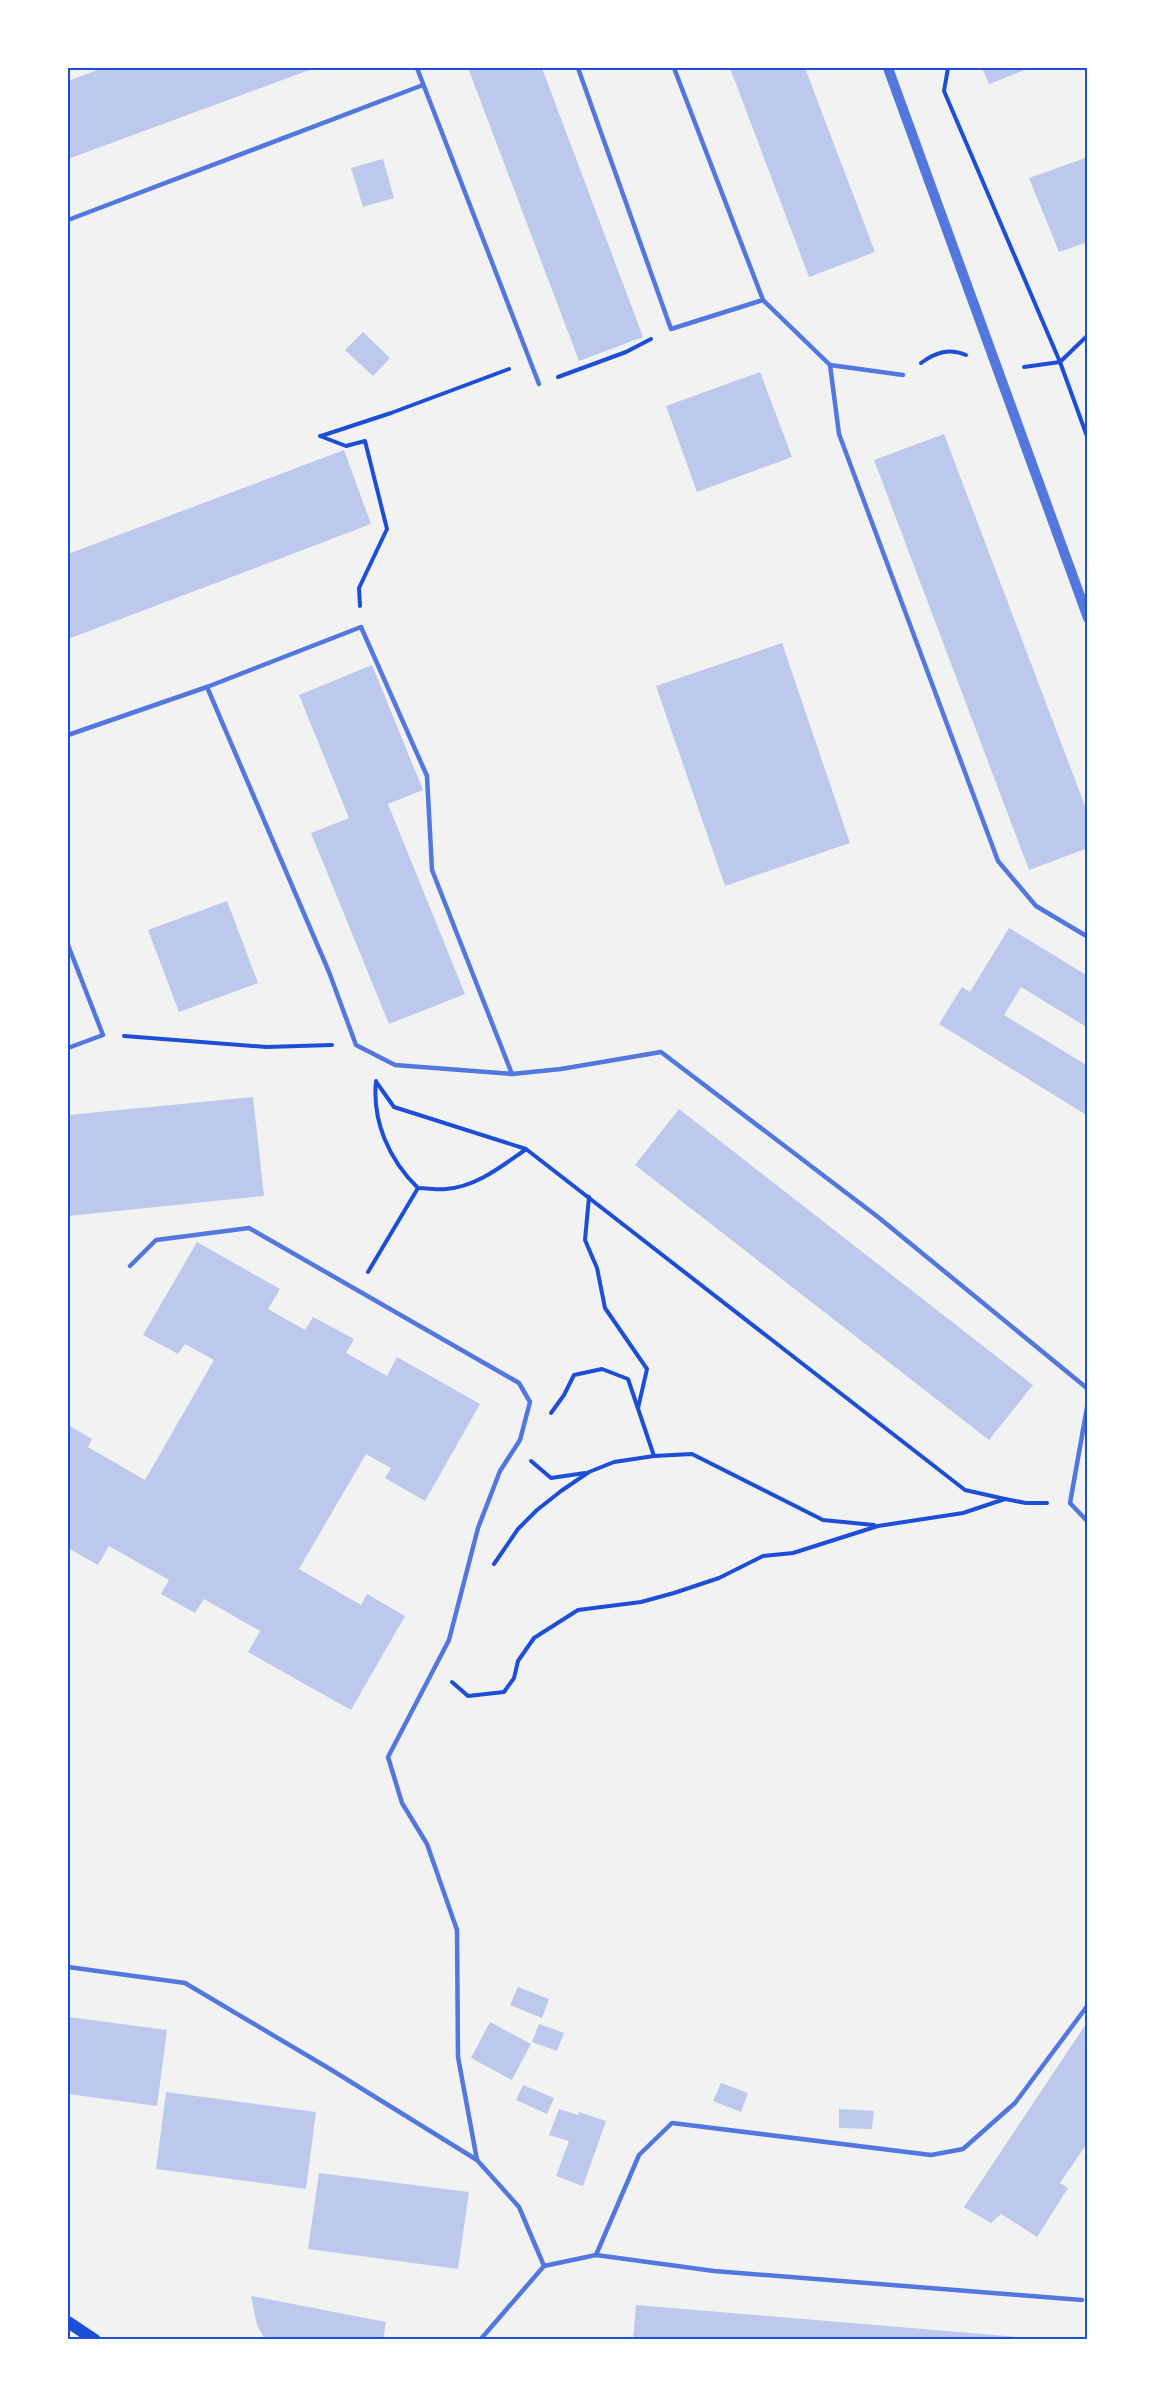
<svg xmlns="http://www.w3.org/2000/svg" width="1155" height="2407" font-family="'Golos Text',sans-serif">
  <rect width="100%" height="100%" fill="#f2f2f2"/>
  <g fill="#bdc9ec">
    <path d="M 103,68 L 315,68 L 68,159 L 68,81 Z"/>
    <path d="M 468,68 L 542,68 L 643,337 L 579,361 Z"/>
    <path d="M 730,68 L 805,68 L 875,252 L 809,277 Z"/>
    <path d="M 982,68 L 1030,68 L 989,84 Z"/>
    <path d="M 1088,157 L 1088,242 L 1059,252 L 1029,178 Z"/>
    <path d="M 383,159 L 394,198 L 363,207 L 351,168 Z"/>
    <path d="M 363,332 L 390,358 L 373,376 L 345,350 Z"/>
    <path d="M 760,372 L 792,457 L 697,492 L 666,406 Z"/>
    <path d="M 944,434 L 1088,814 L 1088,848 L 1029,870 L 874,460 Z"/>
    <path d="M 344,450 L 371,524 L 68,639 L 68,554 Z"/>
    <path d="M 782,643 L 850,843 L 725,886 L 656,686 Z"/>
    <path d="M 372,665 L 423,790 L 388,804 L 465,994 L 389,1024 L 311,833 L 349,818 L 299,695 Z"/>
    <path d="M 227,901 L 258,983 L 179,1012 L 148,930 Z"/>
    <path d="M 1009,928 L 1088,976 L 1088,1028 L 1021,987 L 1004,1015 L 1088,1066 L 1088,1116 L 939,1024 L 962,987 L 970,992 Z"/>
    <path d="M 253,1097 L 264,1196 L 68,1216 L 68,1115 Z"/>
    <path d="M 679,1109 L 1033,1385 L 989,1440 L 635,1165 Z"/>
    <path d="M 197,1242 L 280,1289 L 268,1309 L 305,1330 L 313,1317 L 354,1339 L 346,1353 L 387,1376 L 397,1357 L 480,1404 L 425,1501 L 385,1478 L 391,1468 L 366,1454 L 299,1569 L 361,1605 L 367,1594 L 405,1616 L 351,1710 L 248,1652 L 260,1631 L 204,1599 L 195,1613 L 161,1594 L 169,1580 L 109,1546 L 98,1565 L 68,1548 L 68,1425 L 92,1439 L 88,1447 L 145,1480 L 214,1360 L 185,1344 L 178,1354 L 143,1335 Z"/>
    <path d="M 518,1987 L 549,1999 L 542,2018 L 510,2005 Z"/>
    <path d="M 68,2017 L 167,2030 L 157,2106 L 68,2094 Z"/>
    <path d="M 1088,2021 L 1088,2142 L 1060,2183 L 1068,2188 L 1037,2237 L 1001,2214 L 991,2223 L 964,2207 Z"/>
    <path d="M 490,2022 L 531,2044 L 512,2080 L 471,2058 Z"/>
    <path d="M 539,2024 L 564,2033 L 557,2051 L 532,2042 Z"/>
    <path d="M 721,2083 L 748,2093 L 741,2112 L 713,2101 Z"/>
    <path d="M 523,2085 L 554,2098 L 547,2114 L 516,2100 Z"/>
    <path d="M 166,2092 L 316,2112 L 306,2189 L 156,2169 Z"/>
    <path d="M 559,2109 L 578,2115 L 579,2112 L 606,2121 L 583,2186 L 556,2176 L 569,2141 L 549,2135 Z"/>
    <path d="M 839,2109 L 874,2111 L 872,2129 L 839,2128 Z"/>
    <path d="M 319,2173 L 469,2192 L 458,2269 L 308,2249 Z"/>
    <path d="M 251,2296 L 386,2322 L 383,2340 L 265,2340 L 257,2325 Z"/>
    <path d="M 636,2305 L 1030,2338 L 1030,2340 L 633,2340 Z"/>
  </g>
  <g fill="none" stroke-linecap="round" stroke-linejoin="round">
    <g stroke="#1d4ed8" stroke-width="4">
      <path d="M 948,68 L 944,91 L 1060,362 L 1088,335"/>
      <path d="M 921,363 C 936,352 949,348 966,355"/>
      <path d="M 1024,367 L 1060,362 L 1088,439"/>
      <path d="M 558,377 L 626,352 L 651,339"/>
      <path d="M 320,436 L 346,446 L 365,441 L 387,529 L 359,588 L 360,606"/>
      <path d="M 321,436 L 391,413 L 509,369"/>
      <path d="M 124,1036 L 266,1047 L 332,1045"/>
      <path d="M 376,1081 C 372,1121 389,1160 418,1188 C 428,1188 437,1190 446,1189 C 476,1187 502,1166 525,1150"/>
      <path d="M 377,1083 L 394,1107 L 526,1149 L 965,1490 L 1005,1499"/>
      <path d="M 589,1197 L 585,1240 L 597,1268 L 605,1308 L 647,1369 L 638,1408"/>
      <path d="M 368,1272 L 418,1188"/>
      <path d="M 551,1413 L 564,1395 L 574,1375 L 602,1369 L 628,1379 L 654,1456"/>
      <path d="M 531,1461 L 551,1478 L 585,1473"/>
      <path d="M 494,1564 L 518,1529 L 537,1510 L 561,1491 L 589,1472 L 614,1462 L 654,1456 L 692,1454 L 823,1520 L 874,1525"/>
      <path d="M 452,1682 L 468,1696 L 504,1692 L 514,1678 L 518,1661 L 534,1638 L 578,1610 L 641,1602 L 674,1593 L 719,1578 L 763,1556 L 793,1553 L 878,1526 L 963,1513 L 1005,1499 L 1026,1503 L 1047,1503"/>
    </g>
    <g stroke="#5277de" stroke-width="4.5">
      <path d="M 417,68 L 539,384"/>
      <path d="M 578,68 L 671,329 L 763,300"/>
      <path d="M 674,68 L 763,300 L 830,365 L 839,434 L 998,861 L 1036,906 L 1088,937"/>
      <path d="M 68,220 L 423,85"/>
      <path d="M 830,365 L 903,375"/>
      <path d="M 207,687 L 361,627 L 427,776 L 432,870 L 512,1074"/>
      <path d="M 68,735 L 207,687 L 329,972 L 356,1045 L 395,1065 L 512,1074 L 561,1069 L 661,1052 L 878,1217 L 1088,1389"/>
      <path d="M 68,945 L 103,1035 L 68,1048"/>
      <path d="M 130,1266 L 156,1240 L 249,1228 L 519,1383 L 530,1402 L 520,1440 L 500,1471 L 478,1528 L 449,1640 L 388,1757 L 402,1803 L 427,1844 L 457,1930 L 458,2057 L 477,2160"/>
      <path d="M 1088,1402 L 1070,1503 L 1088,1522"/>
      <path d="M 68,1967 L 185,1983 L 330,2069 L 477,2160 L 519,2207 L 544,2266 L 480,2340"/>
      <path d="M 596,2255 L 639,2155 L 672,2123 L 931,2155 L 963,2149 L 1015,2103 L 1088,2005"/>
      <path d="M 544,2266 L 596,2255 L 714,2271 L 1082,2300"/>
    </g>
    <path stroke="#5277de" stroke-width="10" d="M 888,68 L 1088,618"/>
    <path stroke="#1d4ed8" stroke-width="12" d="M 68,2322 L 95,2340"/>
  </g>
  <rect width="1155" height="2407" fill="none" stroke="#ffffff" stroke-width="138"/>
  <rect x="69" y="69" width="1017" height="2269" fill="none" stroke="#1d4ed8" stroke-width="2"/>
</svg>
